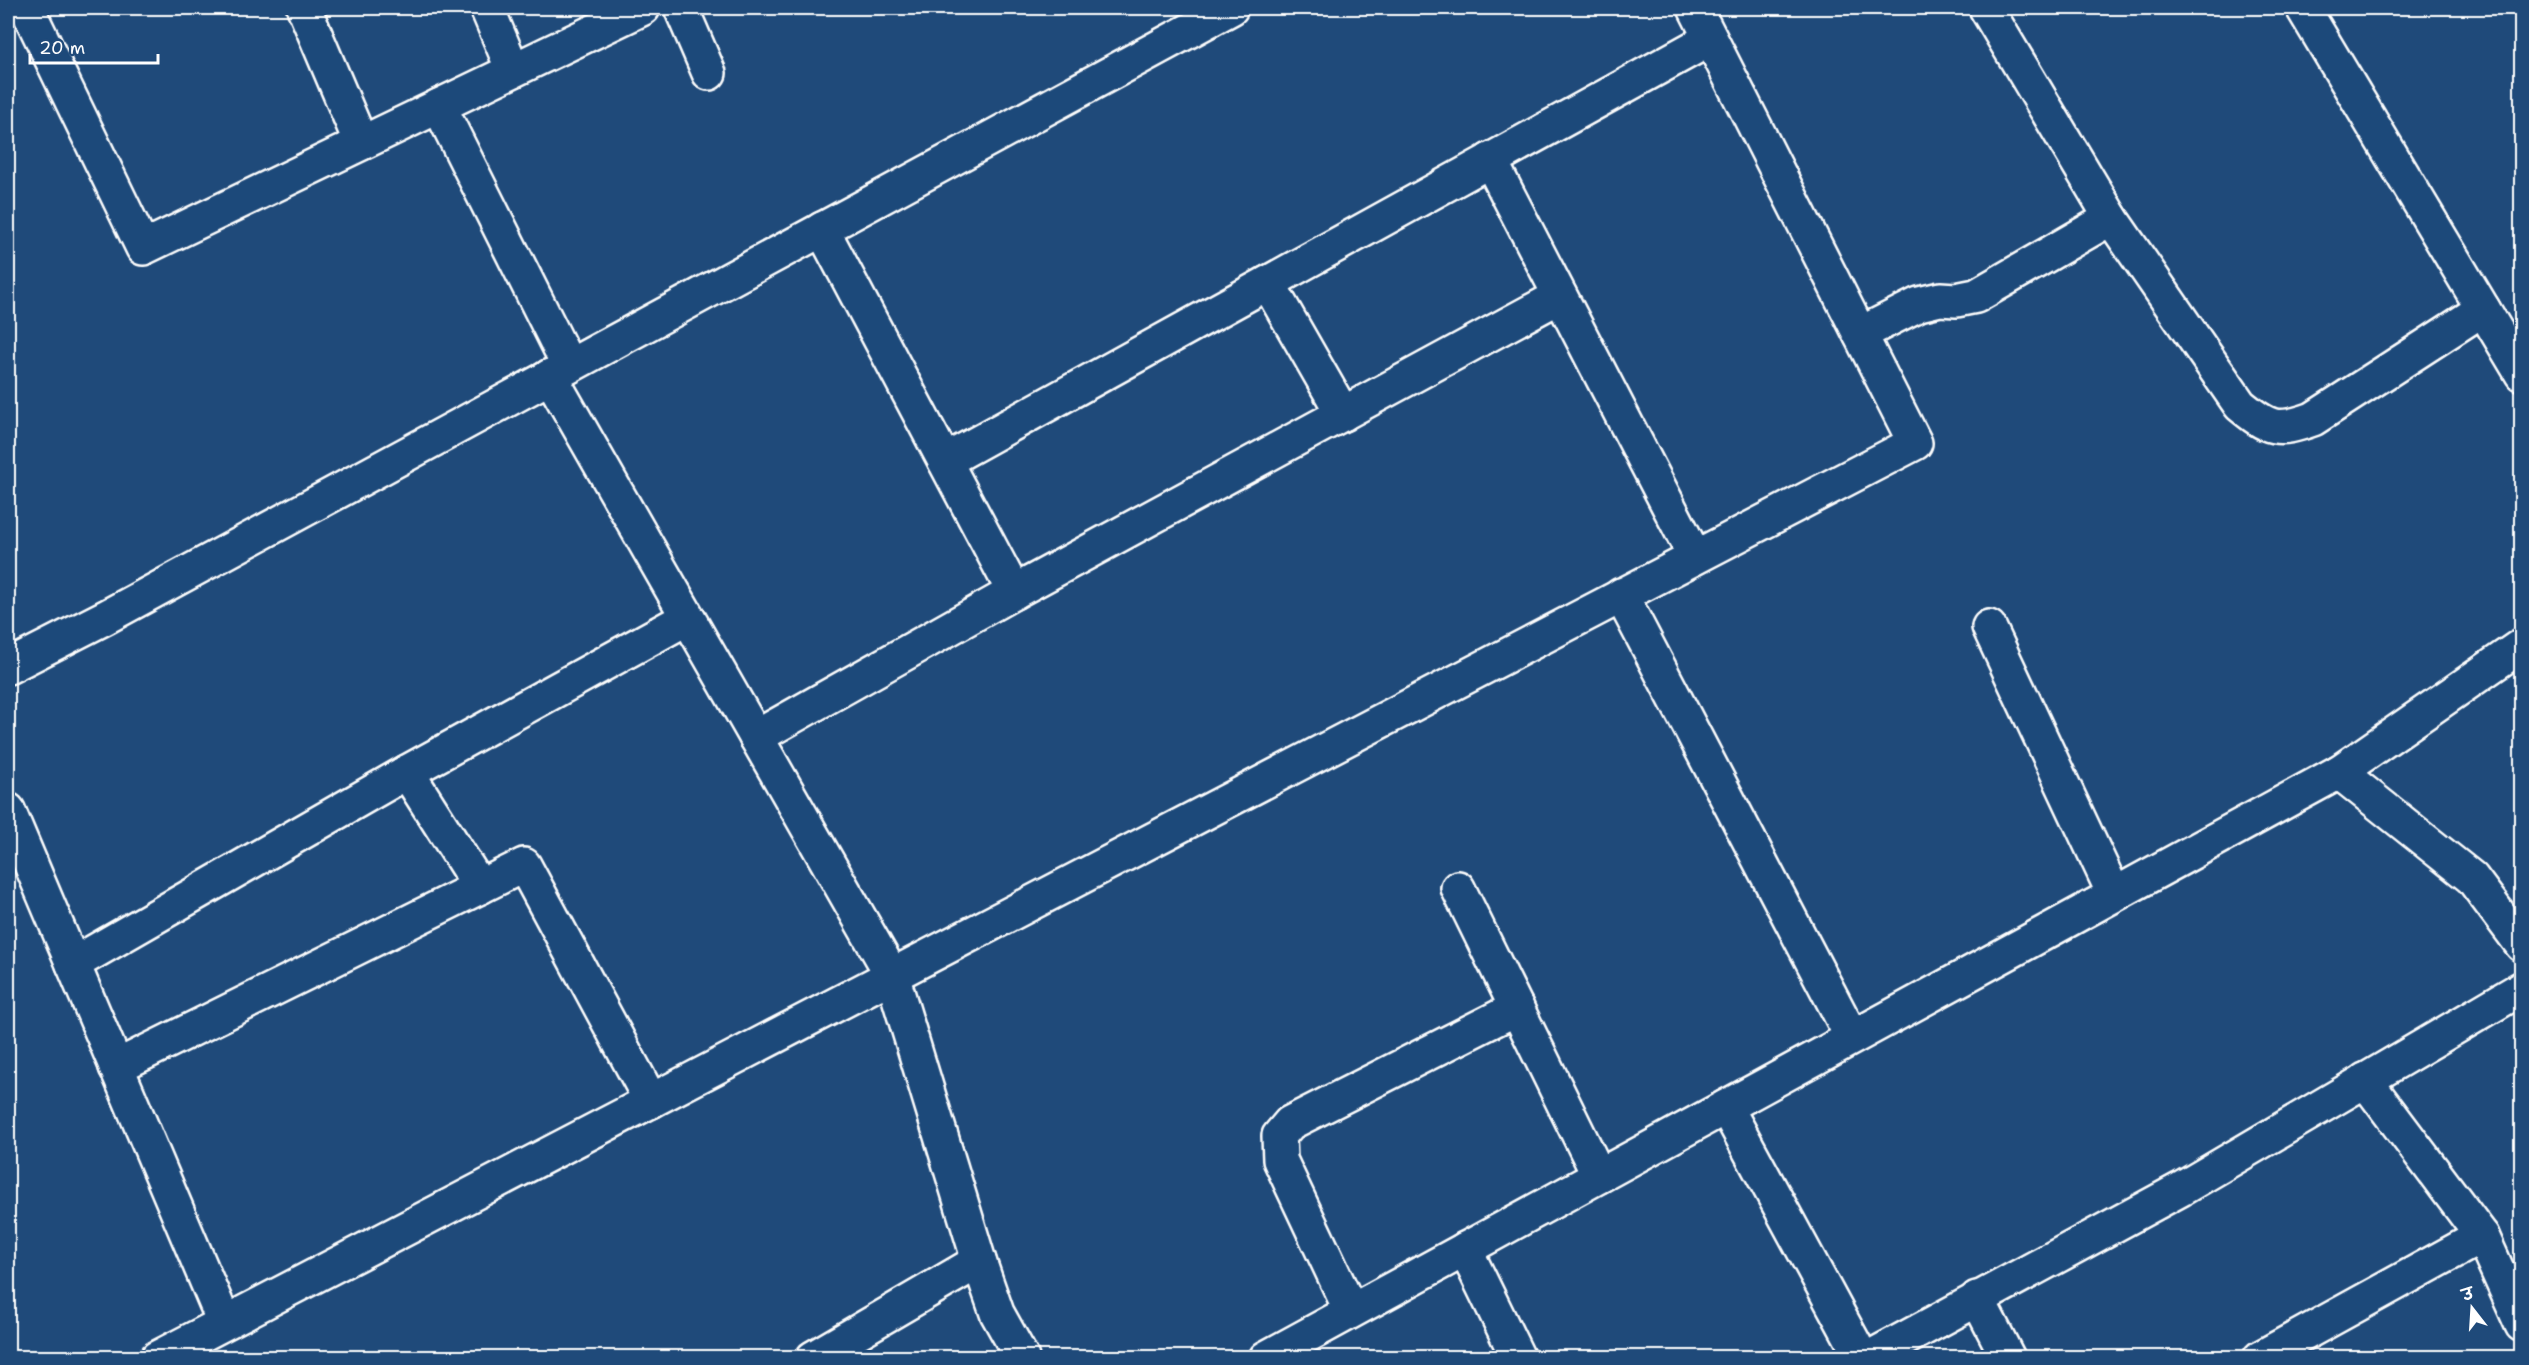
<svg xmlns="http://www.w3.org/2000/svg" width="2529" height="1365" font-family="'Shantell Sans','Playpen Sans Deva',sans-serif">
  <rect width="100%" height="100%" fill="#1f4a7a"/>
  <filter id="ink" filterUnits="userSpaceOnUse"><feTurbulence type="fractalNoise" baseFrequency=".0167" numOctaves="2"/><feDisplacementMap in="SourceGraphic" scale="12" xChannelSelector="R" yChannelSelector="G"/><feConvolveMatrix kernelMatrix="1 2 1 2 8 2 1 2 1" color-interpolation-filters="sRGB"/></filter>
  <g filter="url(#ink)">
    <g fill="none" stroke-linecap="round" stroke-linejoin="round">
      <defs>
        <g id="minor">
          <path d="M 27,8 L 143,248 L 643,8"/>
          <path d="M 304,8 L 361,143"/>
          <path d="M 487,8 L 513,70"/>
          <path d="M 681,8 L 709,73"/>
          <path d="M 1986,8 L 2111,218 L 2240,405 C 2269,429 2277,432 2313,419 L 2483,309"/>
          <path d="M 2303,8 L 2522,374"/>
          <path d="M 439,106 L 569,366"/>
          <path d="M 1490,160 L 1695,557"/>
          <path d="M 1268,283 L 1343,414"/>
          <path d="M 1860,334 L 1919,304 L 1940,299 L 1956,300 L 1976,296 L 2111,218"/>
          <path d="M 550,376 L 892,975 L 979,1261 L 997,1313 L 1022,1358"/>
          <path d="M 945,461 L 1710,39"/>
          <path d="M 1014,592 L 1560,296"/>
          <path d="M 1621,595 L 1852,1037"/>
          <path d="M 1989,627 L 2114,894"/>
          <path d="M 8,667 L 106,617 L 1231,8"/>
          <path d="M 756,737 L 1014,592 L 822,229"/>
          <path d="M 407,772 L 480,887"/>
          <path d="M 2339,772 L 2472,878 L 2522,945"/>
          <path d="M 8,810 L 224,1322"/>
          <path d="M 1458,888 L 1599,1176"/>
          <path d="M 73,964 L 407,772 L 687,618"/>
          <path d="M 116,1067 L 524,865 L 651,1101"/>
          <path d="M 2365,1080 L 2482,1236 L 2522,1325"/>
          <path d="M 1726,1107 L 1862,1358"/>
          <path d="M 1465,1249 L 1518,1358"/>
          <path d="M 1977,1298 L 2008,1358"/>
          <path d="M 1351,1311 L 1280,1160 L 1279,1136 L 1290,1123 L 1517,1008"/>
          <path d="M 157,1358 L 1915,443 L 1695,8"/>
          <path d="M 813,1358 L 979,1261"/>
          <path d="M 1266,1358 L 2339,772 L 2522,645"/>
          <path d="M 1869,1358 L 2181,1189 L 2522,988"/>
          <path d="M 2260,1358 L 2482,1236"/>
        </g>
      </defs>
      <use href="#minor" stroke="#fff" stroke-width="38"/>
      <use href="#minor" stroke="#1f4a7a" stroke-width="33"/>
    </g>
  </g>
  <rect width="2529" height="1365" fill="none" stroke="#1f4a7a" stroke-width="30"/>
  <rect x="15" y="15" width="2499" height="1335" fill="none" stroke="#fff" stroke-width="2" filter="url(#ink)"/>
  <g transform="translate(2472 1308) rotate(343)" stroke="#1f4a7a" stroke-width="4.5" paint-order="stroke">
  <path d="M0-4.5L10 22L0 15L-10 22Z" fill="#ffffff"/>
  <text y="-9" font-size="16" font-weight="bold" text-anchor="middle" fill="#ffffff">उ</text>
  </g>
  <path d="M30 54v9h128v-9" fill="none" stroke="#ffffff" stroke-width="3"/>
  <text x="39" y="54" font-size="18" fill="#ffffff" stroke="#1f4a7a" stroke-width="4.5" paint-order="stroke">20 m</text>
</svg>
